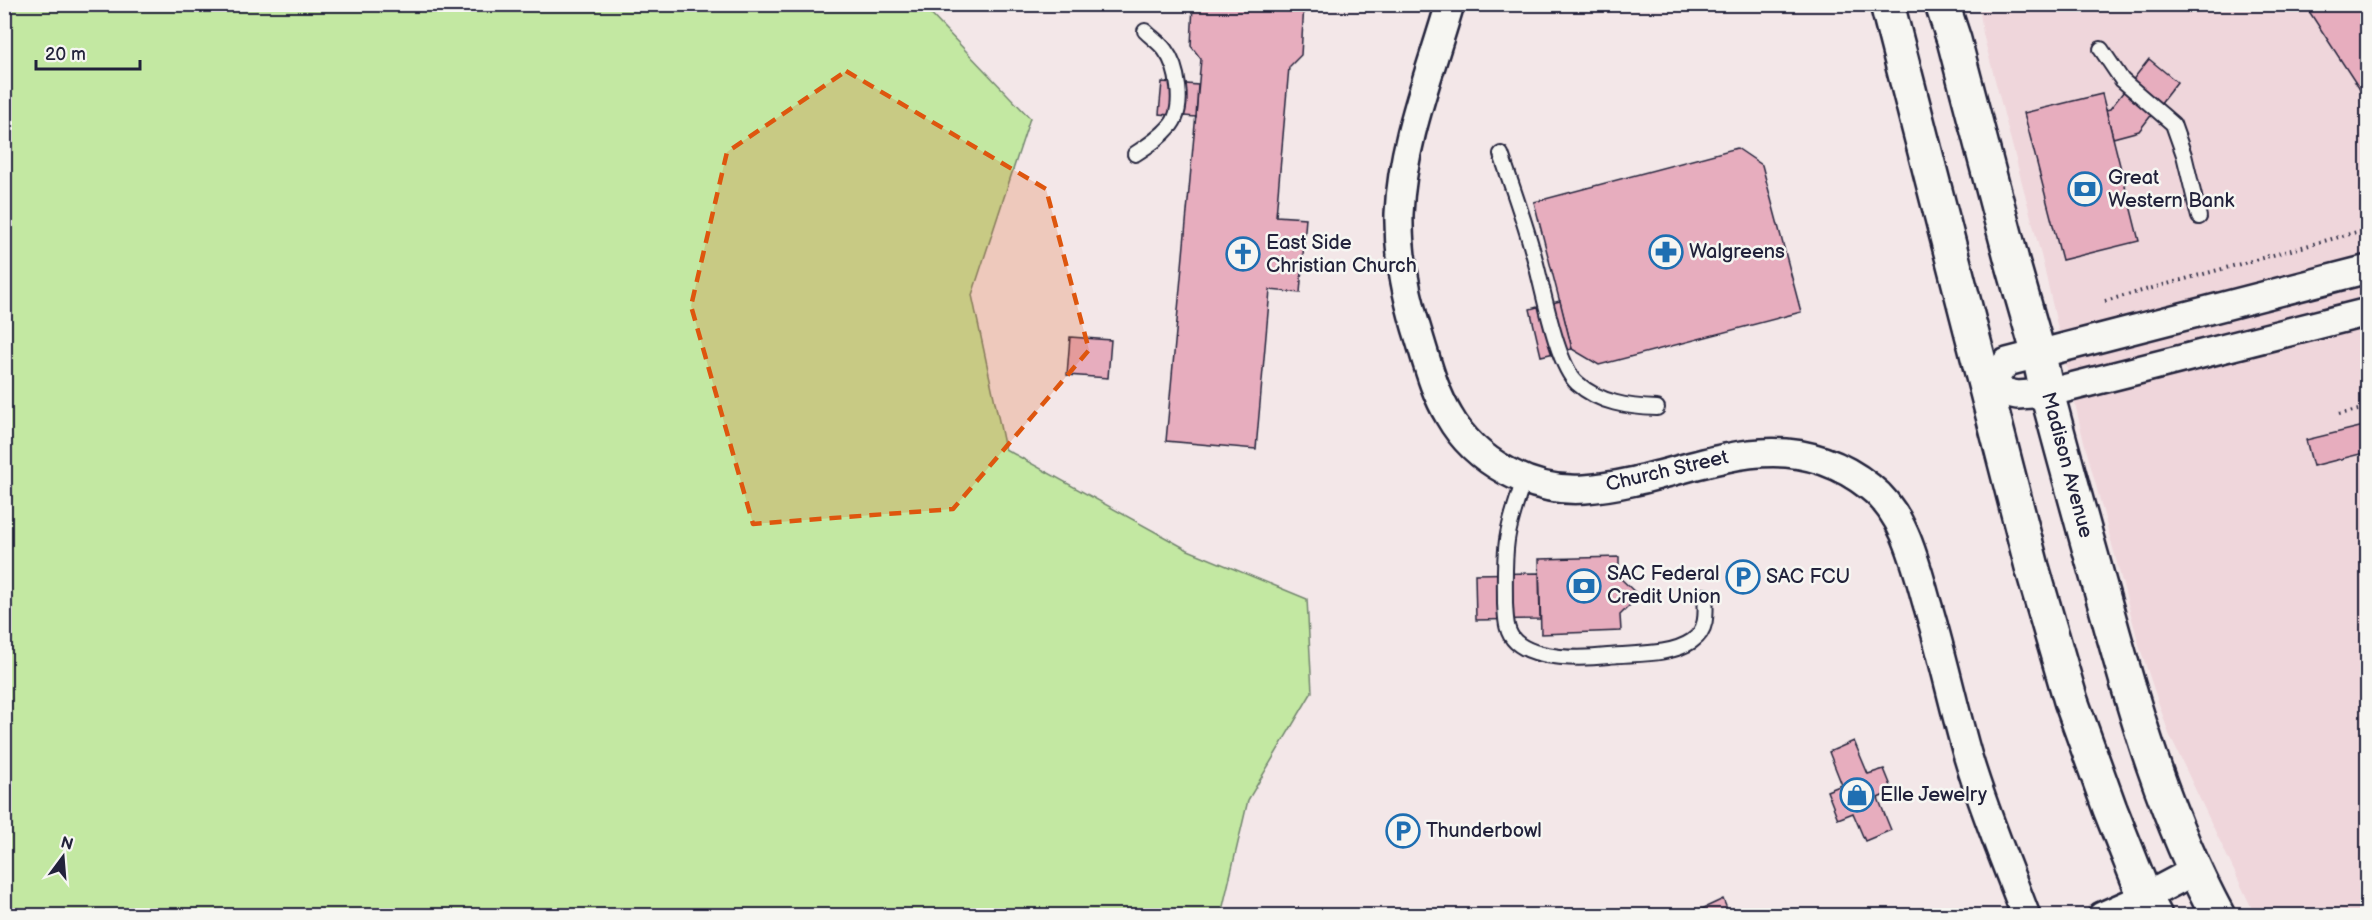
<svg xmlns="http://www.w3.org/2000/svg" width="2372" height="920" font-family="'Balsamiq Sans',sans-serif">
  <rect width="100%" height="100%" fill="#f3e7e8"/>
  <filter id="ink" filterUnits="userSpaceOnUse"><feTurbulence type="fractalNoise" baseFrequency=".0167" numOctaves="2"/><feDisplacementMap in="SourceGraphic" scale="12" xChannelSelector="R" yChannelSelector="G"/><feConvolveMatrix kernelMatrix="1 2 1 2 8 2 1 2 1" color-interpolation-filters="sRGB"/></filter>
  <g filter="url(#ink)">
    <path fill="#efd6db" d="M 1979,5 L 2367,5 L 2367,915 L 2255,915 L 2169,734 L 2140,648 L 2082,434 L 2043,263 L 1983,34 Z"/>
    <path fill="#c3e8a2" stroke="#72856e" stroke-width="1.5" d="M 5,4 L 922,5 L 1030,118 L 972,295 L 1005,449 L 1188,550 L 1307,599 L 1312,692 L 1248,800 L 1221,915 L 5,915 Z"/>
    <g fill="#e7adbe" stroke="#22223b" stroke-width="1.5">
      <path d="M 1193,4 L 1304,4 L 1301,55 L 1289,67 L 1276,216 L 1306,218 L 1300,293 L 1270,290 L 1256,449 L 1166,441 L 1201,59 L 1191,46 Z"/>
      <path d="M 2305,4 L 2368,4 L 2368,102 L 2305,5 Z"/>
      <path d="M 2149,59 L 2177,82 L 2139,131 L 2113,138 L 2106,110 L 2110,109 Z"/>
      <path d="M 1162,82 L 1198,85 L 1196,117 L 1159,114 Z"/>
      <path d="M 2102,94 L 2139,241 L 2062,260 L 2024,113 Z"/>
      <path d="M 1737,148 L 1762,165 L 1801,312 L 1599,365 L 1572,349 L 1534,202 Z"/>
      <path d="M 1560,301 L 1572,349 L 1541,356 L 1530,309 Z"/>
      <path d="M 1070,337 L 1111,340 L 1108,378 L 1067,375 Z"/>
      <path d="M 2368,425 L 2368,452 L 2313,466 L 2306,440 Z"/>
      <path d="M 1619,557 L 1619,577 L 1639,596 L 1620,615 L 1621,631 L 1541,634 L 1539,559 Z"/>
      <path d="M 1539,573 L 1540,619 L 1476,620 L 1475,574 Z"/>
      <path d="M 1854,741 L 1868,774 L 1884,769 L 1893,791 L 1878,798 L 1891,830 L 1865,841 L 1853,813 L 1838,819 L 1827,791 L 1842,785 L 1829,752 Z"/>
      <path d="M 1723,899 L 1730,916 L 1687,916 Z"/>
    </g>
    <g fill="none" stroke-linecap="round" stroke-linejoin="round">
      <defs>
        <g id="lane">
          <path d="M 2101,49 L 2122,80 L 2173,124 L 2184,155 L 2199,217"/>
          <path d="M 1135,154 C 1149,145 1161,137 1171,125 C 1185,107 1178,67 1165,50 C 1160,43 1151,37 1145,31"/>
          <path d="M 1501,154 C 1512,186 1523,217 1532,249 C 1542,281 1555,363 1577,383 C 1599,403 1629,407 1657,408"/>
          <path d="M 1524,479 C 1518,499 1510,519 1507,540 C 1504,561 1505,582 1505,604 C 1506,617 1505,632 1516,642 C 1536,660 1582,659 1608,656 C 1634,653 1670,656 1692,641 C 1708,630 1706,612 1705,596"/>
        </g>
        <g id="street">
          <path d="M 1450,4 C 1430,73 1402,142 1399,214 C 1398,257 1407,300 1420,340 C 1428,366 1435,393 1449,416 C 1475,462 1532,493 1585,489 C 1685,482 1775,412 1870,487 C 1904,513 1915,561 1926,600 C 1942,652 1953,705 1968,757 C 1984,811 2006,863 2026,916"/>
          <path d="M 2368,269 L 2007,362 L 1986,388 L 2017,395 L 2047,393 L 2368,312"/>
          <path d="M 2102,916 L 2145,897 L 2194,871"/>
        </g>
        <g id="secondary">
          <path d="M 1887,4 L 2032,567 L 2071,701 L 2110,809 L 2145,897 L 2155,916"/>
          <path d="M 1942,4 L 1954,40 L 2012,261 L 2039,355 L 2047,393 C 2066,465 2086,537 2106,608 C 2135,713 2166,820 2218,916"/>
        </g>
      </defs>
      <use href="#lane" stroke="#22223b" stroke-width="18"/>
      <use href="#street" stroke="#22223b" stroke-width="32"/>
      <use href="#secondary" stroke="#22223b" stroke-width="38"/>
      <g stroke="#22223b" stroke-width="4" stroke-dasharray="1.5 4.5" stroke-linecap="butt">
        <path d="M 2105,301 L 2368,229"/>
        <path d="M 2339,414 L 2368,408"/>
      </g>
      <use href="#lane" stroke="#f6f6f2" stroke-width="14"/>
      <use href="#street" stroke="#f6f6f2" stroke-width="27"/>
      <use href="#secondary" stroke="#f6f6f2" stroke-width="33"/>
    </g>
  </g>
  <path fill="#de560e" fill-opacity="0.2" stroke="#de560e" stroke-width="4.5" stroke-dasharray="12 8" stroke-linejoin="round" d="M 846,71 L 1046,189 L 1089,350 L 953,509 L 753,524 L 691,306 L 727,152 Z"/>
  <defs>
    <symbol id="bank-ring" viewBox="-11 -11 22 22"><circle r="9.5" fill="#f6f6f2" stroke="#1f6fb2" stroke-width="1.5"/><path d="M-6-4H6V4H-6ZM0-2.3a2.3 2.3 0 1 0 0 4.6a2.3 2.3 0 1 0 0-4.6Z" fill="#1f6fb2"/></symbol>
    <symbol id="pharmacy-ring" viewBox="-11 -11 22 22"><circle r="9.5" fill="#f6f6f2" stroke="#1f6fb2" stroke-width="1.5"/><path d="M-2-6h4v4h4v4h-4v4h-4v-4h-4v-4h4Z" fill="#1f6fb2"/></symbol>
    <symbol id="church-ring" viewBox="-11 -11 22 22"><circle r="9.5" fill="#f6f6f2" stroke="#1f6fb2" stroke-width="1.5"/><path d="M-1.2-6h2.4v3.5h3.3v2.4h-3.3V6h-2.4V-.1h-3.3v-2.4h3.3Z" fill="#1f6fb2"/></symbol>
    <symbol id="parking-ring" viewBox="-11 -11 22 22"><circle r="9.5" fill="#f6f6f2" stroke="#1f6fb2" stroke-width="1.5"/><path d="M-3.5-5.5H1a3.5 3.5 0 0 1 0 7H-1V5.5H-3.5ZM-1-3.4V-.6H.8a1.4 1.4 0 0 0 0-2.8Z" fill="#1f6fb2"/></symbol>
    <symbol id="shop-ring" viewBox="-11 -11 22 22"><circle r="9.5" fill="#f6f6f2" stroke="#1f6fb2" stroke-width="1.5"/><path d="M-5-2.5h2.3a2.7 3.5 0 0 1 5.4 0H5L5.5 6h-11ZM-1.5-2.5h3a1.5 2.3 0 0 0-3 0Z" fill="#1f6fb2"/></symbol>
  </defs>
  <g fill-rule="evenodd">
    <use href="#bank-ring" x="2066" y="170" width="38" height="38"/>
    <use href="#pharmacy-ring" x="1647" y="233" width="38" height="38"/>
    <use href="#church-ring" x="1224" y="235" width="38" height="38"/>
    <use href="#parking-ring" x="1724" y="558" width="38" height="38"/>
    <use href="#bank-ring" x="1565" y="567" width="38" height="38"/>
    <use href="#shop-ring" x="1838" y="776" width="38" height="38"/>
    <use href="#parking-ring" x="1384" y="812" width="38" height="38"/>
  </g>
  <g text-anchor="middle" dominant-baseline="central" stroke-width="5" stroke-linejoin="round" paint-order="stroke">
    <g font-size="20" fill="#22223b" stroke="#f6f6f2" text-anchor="start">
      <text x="2108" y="178">Great<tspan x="2108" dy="23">Western Bank</tspan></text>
      <text x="1266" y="243">East Side<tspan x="1266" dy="23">Christian Church</tspan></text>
      <text x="1689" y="252">Walgreens</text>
      <text x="1607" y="574">SAC Federal<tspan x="1607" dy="23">Credit Union</tspan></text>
      <text x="1766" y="577">SAC FCU</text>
      <text x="1880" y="795">Elle Jewelry</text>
      <text x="1426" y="831">Thunderbowl</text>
    </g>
    <g font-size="20" fill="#22223b" stroke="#f6f6f2">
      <text transform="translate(2067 465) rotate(75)">Madison Avenue</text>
      <text transform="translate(1667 471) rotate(-13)">Church Street</text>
    </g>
  </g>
  <rect width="2372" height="920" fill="none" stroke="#f6f6f2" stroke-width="24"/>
  <rect x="12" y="12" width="2348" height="896" fill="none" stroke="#22223b" stroke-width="2" filter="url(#ink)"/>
  <g transform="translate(63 857) rotate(16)" stroke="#f6f6f2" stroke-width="4.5" paint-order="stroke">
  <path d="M0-4.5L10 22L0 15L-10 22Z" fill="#22223b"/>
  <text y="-9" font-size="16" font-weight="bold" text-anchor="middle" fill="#22223b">N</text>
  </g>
  <path d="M36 60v9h104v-9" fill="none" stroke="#22223b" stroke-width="3"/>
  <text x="45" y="60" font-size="18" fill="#22223b" stroke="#f6f6f2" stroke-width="4.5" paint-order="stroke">20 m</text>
</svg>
